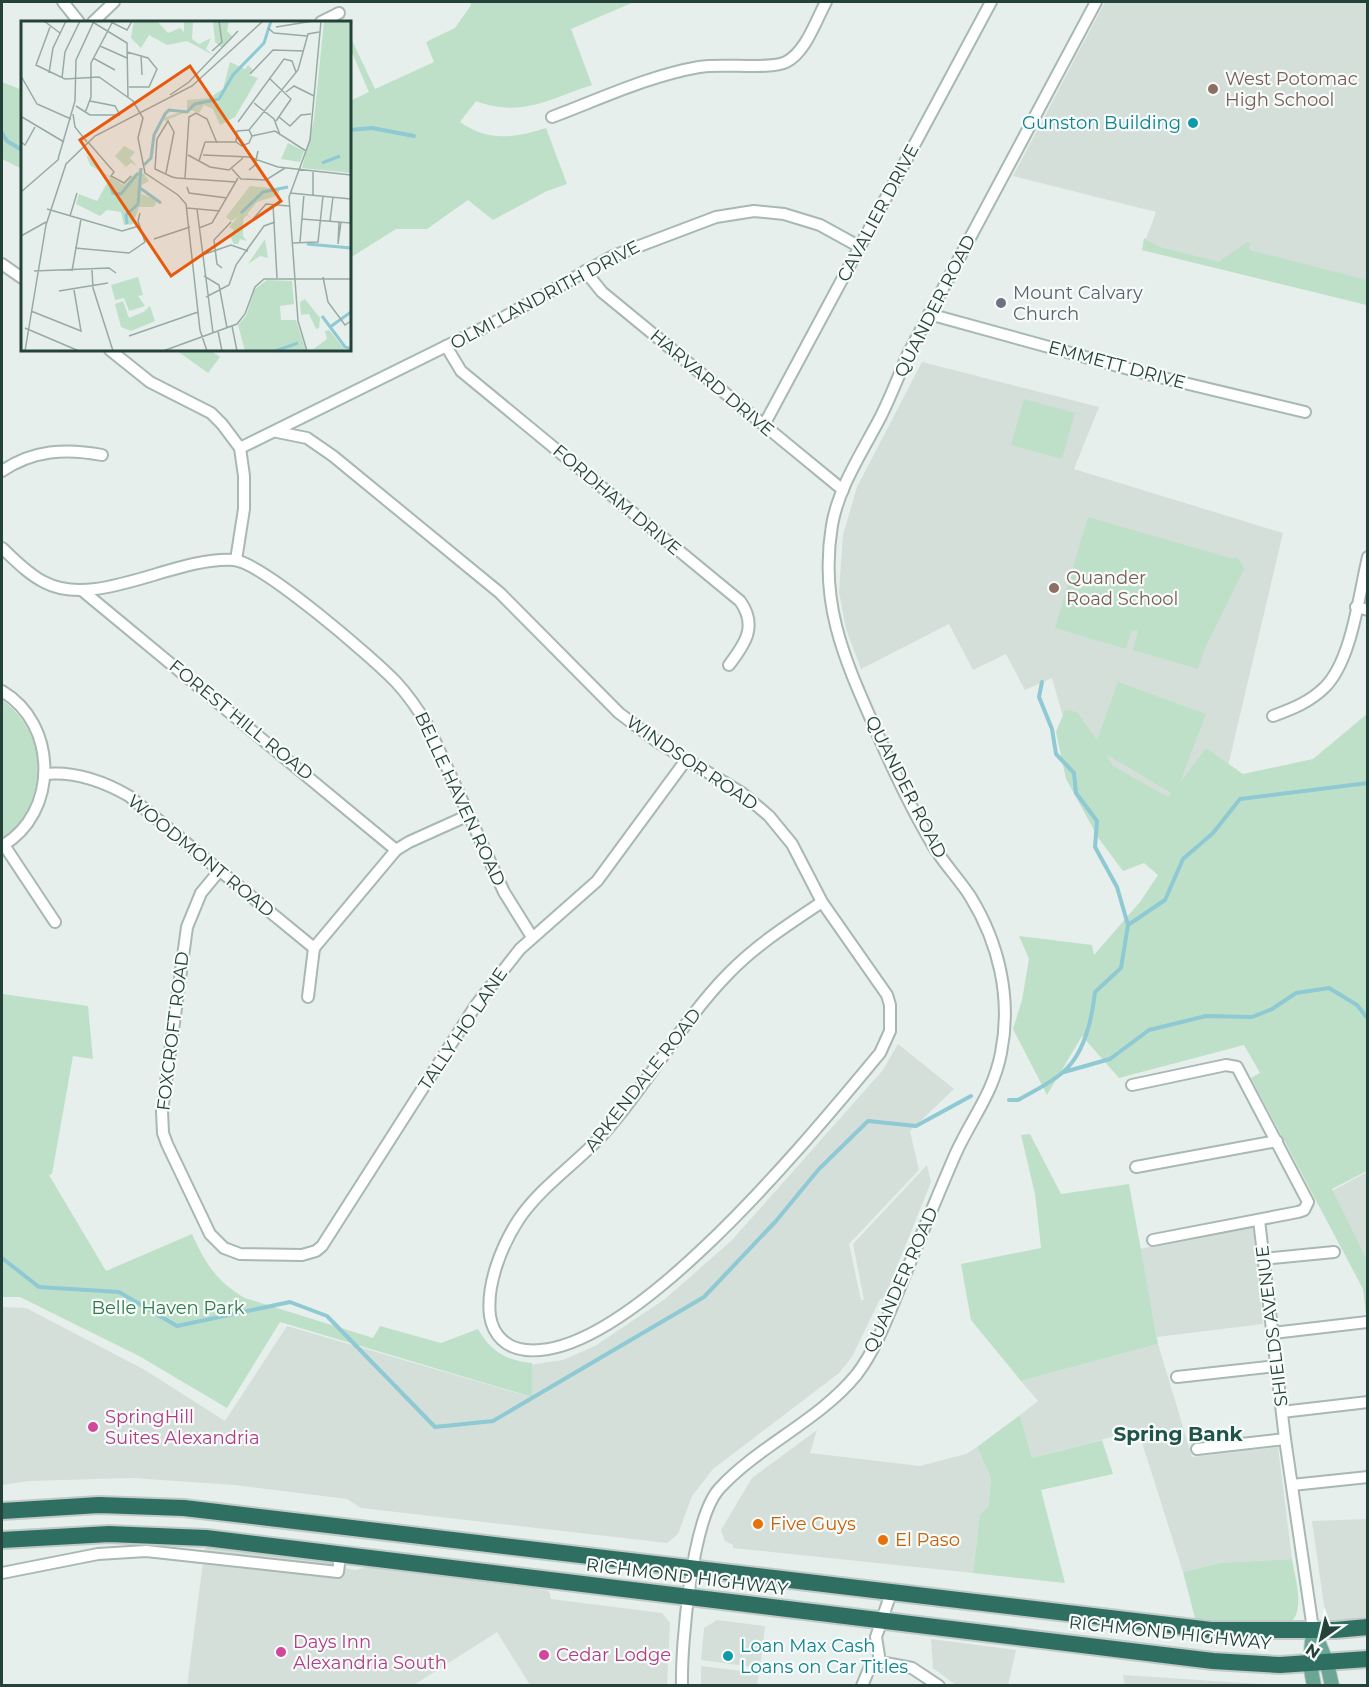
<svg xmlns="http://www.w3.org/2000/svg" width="1369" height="1687" font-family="Montserrat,sans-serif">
  <rect width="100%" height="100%" fill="#e6efeb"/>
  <g fill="#d4dfda">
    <path d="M 1105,2 L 1367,2 L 1367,305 L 1142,250 L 1156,212 L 1013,176 Z"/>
    <path d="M 922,362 L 1099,407 L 1074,469 L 1283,533 L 1216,817 L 1091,815 L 1052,678 L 1025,690 L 1006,654 L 973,670 L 949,624 L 861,669 L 846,629 L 839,592 L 843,535 L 857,487 Z"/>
    <path d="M 898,1044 L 954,1089 L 910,1131 L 919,1170 L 849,1244 L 861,1300 L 864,1300 L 853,1244 L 927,1165 L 931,1182 L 884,1299 L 880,1299 L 852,1357 L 839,1373 L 713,1469 L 692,1496 L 678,1534 L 667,1543 L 361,1508 L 347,1499 L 235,1485 L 132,1478 L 29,1481 L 2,1485 L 2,1307 L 26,1308 L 145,1370 L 225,1421 L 287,1326 L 531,1397 L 529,1365 L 563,1360 L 595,1346 L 665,1299 L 731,1241 L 883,1070 Z"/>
    <path d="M 1367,1172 L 1367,1323 L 1363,1282 L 1319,1198 Z"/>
    <path d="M 1253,1226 L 1263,1324 L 1157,1337 L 1140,1249 Z"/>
    <path d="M 1158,1344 L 1192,1457 L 1278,1447 L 1292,1559 L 1220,1563 L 1183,1572 L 1138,1430 L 1032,1458 L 1020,1415 L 1038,1401 L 1021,1381 Z"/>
    <path d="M 817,1430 L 810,1453 L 920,1466 L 966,1454 L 977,1447 L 991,1479 L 988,1507 L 980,1514 L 973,1573 L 733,1548 L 733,1545 L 725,1541 L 721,1530 L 752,1478 Z"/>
    <path d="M 1367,1519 L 1367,1621 L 1335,1623 L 1326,1620 L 1312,1521 Z"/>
    <path d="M 205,1547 L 343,1561 L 343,1568 L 355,1570 L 379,1565 L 479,1577 L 549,1591 L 551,1599 L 662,1613 L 670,1623 L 667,1685 L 530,1685 L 497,1632 L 414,1685 L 187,1686 Z"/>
    <path d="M 717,1620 L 765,1626 L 760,1668 L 701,1660 L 704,1628 Z"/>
    <path d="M 931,1639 L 1016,1650 L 1008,1685 L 956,1685 L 933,1668 Z"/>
    <path d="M 701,1666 L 759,1673 L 757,1685 L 701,1685 Z"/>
    <path d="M 1123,1675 L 1274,1685 L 1125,1685 Z"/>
  </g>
  <g fill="#bfe0c8" fill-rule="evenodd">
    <path d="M 470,2 L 634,2 L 571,29 L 592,85 C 549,99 521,118 476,101 L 460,122 C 488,142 515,138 546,128 L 567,184 L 547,191 L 493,220 L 468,200 L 427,229 L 396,229 L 350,258 L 350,101 L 369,92 L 350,48 L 350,36 L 375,89 L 434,62 L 426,42 L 455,28 L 471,5 Z"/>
    <path d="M 2,82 L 22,90 L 22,169 L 2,159 Z"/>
    <path d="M 1144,238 L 1160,247 L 1219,262 L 1247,242 L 1250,243 L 1249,250 L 1367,280 L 1367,305 L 1142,250 Z"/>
    <path d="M 176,350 L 210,350 L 220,357 L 208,373 Z"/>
    <path d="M 1024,399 L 1075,413 L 1062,459 L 1011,445 Z"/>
    <path d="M 1088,517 L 1230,558 L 1238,558 L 1244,569 L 1204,650 L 1198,669 L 1133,650 L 1138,631 L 1132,630 L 1126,649 L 1055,628 Z"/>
    <path d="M 1118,682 L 1206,714 L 1180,783 L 1206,748 L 1243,774 L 1313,759 L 1367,714 L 1367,1171 L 1332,1189 L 1367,1260 L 1367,1322 L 1363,1289 L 1251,1078 L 1260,1073 L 1244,1045 L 1119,1078 L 1082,1036 L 1047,1095 L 1013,1029 L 1022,1000 L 1029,959 L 1019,936 L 1092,945 L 1094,955 L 1140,902 L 1158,875 L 1144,863 L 1123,871 L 1099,839 L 1066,779 L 1056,732 L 1065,710 L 1077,712 L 1097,740 ZM 1106,754 L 1171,793 L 1171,794 L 1168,797 L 1113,766 Z"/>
    <path d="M 2,700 C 51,735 48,805 2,840 Z"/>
    <path d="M 2,994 L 88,1006 L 93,1059 L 73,1056 L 52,1174 L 49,1175 L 106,1271 L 192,1234 C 205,1263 217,1282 245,1298 L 373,1338 L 380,1326 L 441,1343 L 478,1329 C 490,1351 507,1361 532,1363 L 532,1397 L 280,1322 L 227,1408 L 139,1356 L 20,1297 L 2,1297 Z"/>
    <path d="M 1030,1134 L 1061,1194 L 1129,1184 L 1158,1344 L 1021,1381 L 971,1320 L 961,1264 L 1041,1248 L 1035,1194 L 1021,1135 Z"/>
    <path d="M 1020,1415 L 1032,1458 L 1102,1440 L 1113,1474 L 1041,1490 L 1065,1583 L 973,1573 L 980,1514 L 988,1507 L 991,1479 L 977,1447 Z"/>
    <path d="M 1292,1559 C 1295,1579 1307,1614 1287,1625 L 1196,1622 L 1183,1572 L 1220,1563 Z"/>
  </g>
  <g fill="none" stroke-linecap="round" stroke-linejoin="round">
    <g stroke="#8ec9d4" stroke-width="4">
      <path d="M 350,130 L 372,128 L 414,136"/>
      <path d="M 2,133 L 7,141 L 22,150"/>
      <path d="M 1042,682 L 1039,697 L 1052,729 L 1056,754 L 1074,773 L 1076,793 L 1097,821 L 1095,847 L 1117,887 L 1128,925"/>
      <path d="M 1064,1072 L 1110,1059 L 1149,1030 L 1206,1016 L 1252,1017 L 1272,1009 L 1296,993 L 1329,988 L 1357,1005 L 1368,1019"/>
      <path d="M 1009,1100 L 1018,1100 C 1032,1092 1049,1084 1062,1073 C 1084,1055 1092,1019 1095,992 L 1121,968 L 1128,925 L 1165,900 L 1183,859 L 1213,833 L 1240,799 L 1368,783"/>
      <path d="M 2,1258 L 39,1287 L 119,1292 L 177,1326 L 290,1302 L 327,1316 L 435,1427 L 493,1421 L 704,1297 L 776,1221 L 819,1169 L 868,1121 L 916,1126 L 971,1096"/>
    </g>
    <defs>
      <g id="minor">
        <path d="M 63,2 L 79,22"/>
        <path d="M 93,22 L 114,2"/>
        <path d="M 321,22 L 339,13"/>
        <path d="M 552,117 C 600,99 648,76 699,67 C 722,63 770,70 786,62 C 806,52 816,20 826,2"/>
        <path d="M 2,264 L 22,278"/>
        <path d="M 585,271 L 602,292 L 843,490"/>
        <path d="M 929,314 L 1147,374 L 1305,412"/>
        <path d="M 446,346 L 461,371 L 740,601 C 758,626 745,644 729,665"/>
        <path d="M 110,350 L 150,382 L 211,413 L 222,424 L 240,448 L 244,476 L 244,509 L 236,560"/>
        <path d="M 764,425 L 991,2"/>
        <path d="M 277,432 L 307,438 L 333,456 L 500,593 L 619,713 L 656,741 L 742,793 L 769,816 L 792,844 L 822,902 L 887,995 L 890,1005 L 890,1031 L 880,1053 C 816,1129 630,1361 526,1350 C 506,1348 493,1335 490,1316 C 486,1284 502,1245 519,1219 C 542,1185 579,1162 606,1131 C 650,1081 682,1021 728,974 C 756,945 789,924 822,902"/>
        <path d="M 240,448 L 497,321 L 613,256 L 716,217 L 754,211 L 784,214 L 820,225 L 860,247"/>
        <path d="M 2,471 C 33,450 66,448 102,455"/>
        <path d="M 2,548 C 15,560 28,574 44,582 C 96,610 175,556 234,560 C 263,563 373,658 396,682 C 409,696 419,711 428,726 L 504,892 L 532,937"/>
        <path d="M 84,592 L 396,850"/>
        <path d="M 1356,607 L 1368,610"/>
        <path d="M 2,691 C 58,724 59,813 2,846"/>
        <path d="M 1273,716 C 1292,709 1310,702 1325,687 C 1352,660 1359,594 1368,557"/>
        <path d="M 45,774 C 76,771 103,781 129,796 L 314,948"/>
        <path d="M 4,845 L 55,922"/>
        <path d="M 220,870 L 201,893 L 187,927 L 162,1111 L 163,1133 L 167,1144 L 210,1234 L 224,1248 L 240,1254 L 302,1255 L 316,1251 L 322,1246 L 476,1005 L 520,949 L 597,881 L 686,760"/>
        <path d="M 314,948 L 396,850 L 409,842 L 469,815"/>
        <path d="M 308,997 L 314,948"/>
        <path d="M 1132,1085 L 1226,1065 L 1237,1067 L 1308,1202 L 1304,1210 L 1298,1212 L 1153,1240"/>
        <path d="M 1136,1167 L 1277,1141"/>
        <path d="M 1259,1220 L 1285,1439 L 1313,1629"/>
        <path d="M 1263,1259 L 1334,1252"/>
        <path d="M 1273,1333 L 1367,1322"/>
        <path d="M 1177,1377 L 1277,1366"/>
        <path d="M 1282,1412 L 1368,1402"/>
        <path d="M 1197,1449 L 1285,1439"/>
        <path d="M 1292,1485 L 1368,1477"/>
        <path d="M 2,1573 L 98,1554 L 146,1551 L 338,1572 L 340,1555"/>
        <path d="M 880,1662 L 876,1637 L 891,1593"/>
        <path d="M 880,1662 L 912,1668 L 939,1686"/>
        <path d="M 682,1686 C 681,1644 692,1519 719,1489 C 759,1445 819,1421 857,1374 C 876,1349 888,1316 900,1287 C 918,1243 936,1199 955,1155 C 971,1119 993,1094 1001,1053 C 1012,998 999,943 970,896 C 959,879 945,865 934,847 C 911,809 892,768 874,726 C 844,658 819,603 832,525 C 839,486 863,451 881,416 C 891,396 899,375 908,354 L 1096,2"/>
        <path d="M 862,1686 L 869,1669 L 880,1662"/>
      </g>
      <g id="major">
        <path d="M 1313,1629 L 1327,1663 L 1332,1686"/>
        <path d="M 1313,1631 L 1310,1664 L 1314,1686"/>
      </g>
      <g id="highway">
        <path d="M 2,1511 L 99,1505 L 184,1508 L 1211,1630 L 1335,1630 L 1368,1627"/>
        <path d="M 2,1540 L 109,1534 L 206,1538 L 1213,1661 L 1280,1665 L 1368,1659"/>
      </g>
    </defs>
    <use href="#minor" stroke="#a8b8b2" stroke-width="14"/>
    <use href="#major" stroke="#c2cac8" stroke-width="16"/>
    <use href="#highway" stroke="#c2cac8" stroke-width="20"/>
    <use href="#minor" stroke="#fff" stroke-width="10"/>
    <use href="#major" stroke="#6aa596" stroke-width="14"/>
    <use href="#highway" stroke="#2f6f62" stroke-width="16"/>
  </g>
  <g fill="#8d6e63" stroke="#f7fbf9" stroke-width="2">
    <circle cx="1213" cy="89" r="6"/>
    <circle cx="1054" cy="588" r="6"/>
  </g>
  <g fill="#0f9aa8" stroke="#f7fbf9" stroke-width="2">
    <circle cx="1193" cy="123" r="6"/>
    <circle cx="728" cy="1656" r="6"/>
  </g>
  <circle fill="#6b7280" stroke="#f7fbf9" stroke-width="2" cx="1001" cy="303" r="6"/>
  <g fill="#d1479c" stroke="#f7fbf9" stroke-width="2">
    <circle cx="93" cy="1427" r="6"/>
    <circle cx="281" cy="1652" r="6"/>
    <circle cx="544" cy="1655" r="6"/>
  </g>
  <g fill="#e8710a" stroke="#f7fbf9" stroke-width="2">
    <circle cx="758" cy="1524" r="6"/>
    <circle cx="883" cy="1540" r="6"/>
  </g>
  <g text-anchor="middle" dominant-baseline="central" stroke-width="4.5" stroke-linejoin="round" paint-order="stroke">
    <g font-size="18" fill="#785e54" stroke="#f7fbf9" text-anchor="start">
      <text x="1225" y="79">West Potomac<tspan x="1225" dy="21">High School</tspan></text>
      <text x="1066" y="578">Quander<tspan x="1066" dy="21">Road School</tspan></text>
    </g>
    <g font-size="18" fill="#0d838f" stroke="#f7fbf9" text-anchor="end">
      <text x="1181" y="123">Gunston Building</text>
      <text x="740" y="1646" text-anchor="start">Loan Max Cash<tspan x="740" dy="21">Loans on Car Titles</tspan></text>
    </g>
    <g font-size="18" fill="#24423a" stroke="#f7fbf9">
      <text transform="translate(878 213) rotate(-62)">CAVALIER DRIVE</text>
      <text transform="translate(545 295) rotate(-28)">OLMI LANDRITH DRIVE</text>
      <text transform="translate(935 306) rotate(-63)">QUANDER ROAD</text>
      <text transform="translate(1117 365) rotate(15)">EMMETT DRIVE</text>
      <text transform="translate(712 383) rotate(40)">HARVARD DRIVE</text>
      <text transform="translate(617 500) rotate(40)">FORDHAM DRIVE</text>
      <text transform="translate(241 720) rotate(39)">FOREST HILL ROAD</text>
      <text transform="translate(692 763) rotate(34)">WINDSOR ROAD</text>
      <text transform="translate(906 787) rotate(63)">QUANDER ROAD</text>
      <text transform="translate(460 799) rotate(65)">BELLE HAVEN ROAD</text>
      <text transform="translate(201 856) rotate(39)">WOODMONT ROAD</text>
      <text transform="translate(463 1029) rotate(-56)">TALLY HO LANE</text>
      <text transform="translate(173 1031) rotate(-83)">FOXCROFT ROAD</text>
      <text transform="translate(643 1080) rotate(-52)">ARKENDALE ROAD</text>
      <text transform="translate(901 1280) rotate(-66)">QUANDER ROAD</text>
      <text transform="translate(1272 1326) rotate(-97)">SHIELDS AVENUE</text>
      <text transform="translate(687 1577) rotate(7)">RICHMOND HIGHWAY</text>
      <text transform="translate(1170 1633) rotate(6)">RICHMOND HIGHWAY</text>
    </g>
    <g font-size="18" fill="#5b616d" stroke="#f7fbf9" text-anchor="start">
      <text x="1013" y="293">Mount Calvary<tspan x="1013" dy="21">Church</tspan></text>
    </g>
    <g font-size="18" fill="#2d7a4b" stroke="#f7fbf9">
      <text x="168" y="1308">Belle Haven Park</text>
    </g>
    <g font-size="18" fill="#b23c85" stroke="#f7fbf9" text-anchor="start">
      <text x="105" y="1417">SpringHill<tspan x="105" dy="21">Suites Alexandria</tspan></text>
      <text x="293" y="1642">Days Inn<tspan x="293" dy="21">Alexandria South</tspan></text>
      <text x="556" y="1655">Cedar Lodge</text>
    </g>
    <g font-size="18" fill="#c56008" stroke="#f7fbf9" text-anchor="start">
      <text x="770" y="1524">Five Guys</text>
      <text x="895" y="1540">El Paso</text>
    </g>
    <g font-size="20" font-weight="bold" fill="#1f5548" stroke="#f7fbf9">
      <text x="1178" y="1434">Spring Bank</text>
    </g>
  </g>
  <g transform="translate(21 21)">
    <rect width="330" height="330" fill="#e6efeb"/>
    <path d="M 113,0 L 136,0 L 147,12 L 159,7 L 163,11 L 163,0 L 172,0 L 171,18 L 178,23 L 190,17 L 185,28 L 192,34 L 166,20 L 146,24 L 128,14 L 120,27 L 110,17 ZM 192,0 L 208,0 L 206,10 L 212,16 L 201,27 L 194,21 ZM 303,0 L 330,0 L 330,152 L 281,147 L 293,99 ZM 209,41 L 224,48 L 227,44 L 232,49 L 228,54 L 237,57 L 214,96 L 199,104 L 192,88 L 183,84 L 178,92 L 170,89 L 144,100 L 142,97 L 166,89 L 166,79 L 188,77 L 202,68 ZM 267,122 L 283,130 L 279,141 L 260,138 ZM 103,125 L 114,131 L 109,137 L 116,145 L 110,142 L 105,146 L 94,135 ZM 65,133 L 81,151 L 103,164 L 112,154 L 117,156 L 117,149 L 123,153 L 128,160 L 121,164 L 120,173 L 136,179 L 133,186 L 118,186 L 112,203 L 103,204 L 100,191 L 86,189 L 79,195 L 55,183 L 58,173 L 76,180 L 89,157 L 69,144 ZM 229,165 L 259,168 L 257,174 L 236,181 L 226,193 L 230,197 L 225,194 L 222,199 L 222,215 L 226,220 L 219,218 L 217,223 L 213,223 L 209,215 L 213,209 L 208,206 L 217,196 L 210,200 L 205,196 ZM 244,218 L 247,237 L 239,235 L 227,243 ZM 117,256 L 122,274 L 117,275 L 124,285 L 108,290 L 103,277 L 94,279 L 90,264 ZM 246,259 L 271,260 L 273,283 L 259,285 L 260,299 L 275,299 L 285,330 L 224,330 L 217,304 L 225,295 L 234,268 ZM 284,278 L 299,297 L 298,307 L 295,308 L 288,293 L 280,294 L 279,281 ZM 102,280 L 108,297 L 127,289 L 123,290 L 129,285 L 134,300 L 110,310 L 100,306 L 94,283 ZM 308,309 L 324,329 L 330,330 L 290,330 L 306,318 L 304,310 Z" fill="#bfe0c8"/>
    <path fill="none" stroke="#8ec9d4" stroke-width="3" d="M 301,142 L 319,135M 123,144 L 130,137 L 133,114 L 144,93 L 148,89 L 166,91 L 174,83 L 198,78 L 212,54 L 243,22 L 250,0M 89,164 L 92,172 L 100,173 L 117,152M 119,167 L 140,182M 220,192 L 242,171 L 267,166M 106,203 L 105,194 L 117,183 L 120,147M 286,223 L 330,227M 301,295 L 324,326 L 330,328M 309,306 L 330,291M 254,330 L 277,322"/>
    <path fill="none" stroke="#98aaa4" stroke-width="1.5" d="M 23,0 L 39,12M 70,0 L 106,22 L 107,77M 90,1 L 106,9 L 111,0M 29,6 L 15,44 L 44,58 L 78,56 L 112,80 L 122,97 L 117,117 L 124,152 L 157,174 L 165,183 L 179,309 L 186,330M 255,6 L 292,0M 247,7 L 253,12 L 286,15M 79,25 L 106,37M 191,30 L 201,21 L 198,0M 106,31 L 127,37 L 136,48 L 128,66 L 108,66M 120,34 L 121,54M 72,37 L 94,49M 28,52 L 32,27 L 45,0M 229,53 L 252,29 L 283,30M 0,55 L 16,83 L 50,98M 41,57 L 44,31 L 59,0M 248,57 L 270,78 L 255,100M 265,71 L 273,65 L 293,75M 149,74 L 168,61 L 217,10M 69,80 L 94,85 L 99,94M 233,82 L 253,98 L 259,114M 55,85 L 69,94 L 99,94M 64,92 L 70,76 L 70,42 L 92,0M 52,93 L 54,106 L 66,121M 1,96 L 43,121M 258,96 L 269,105 L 280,94 L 290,93M 217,101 L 263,38 L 271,40 L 275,51M 228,109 L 277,49 L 287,13 L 298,11M 231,115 L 254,110 L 285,130M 0,121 L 4,124 L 14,106M 67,121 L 93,151 L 90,155 L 103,162 L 110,155M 184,121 L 215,121M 215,121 L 221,125 L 228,122 L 231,115 L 228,109M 215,121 L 216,110 L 228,109M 167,134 L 189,146 L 208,149 L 222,137M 182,134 L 228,136 L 257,146 L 330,154M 37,138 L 54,80 L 55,39 L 73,0M 178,140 L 184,121M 211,148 L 220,158 L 245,159 L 264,147M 228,149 L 234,144 L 237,130M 145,152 L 153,111 L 147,100 L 136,118 L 134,148 L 151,156 L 156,157 L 215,161M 164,157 L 168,96 L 175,92 L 186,98 L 196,122M 166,166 L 168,172 L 206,177M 0,171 L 38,138M 269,172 L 330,178M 292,174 L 292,150M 252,183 L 256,257M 166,187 L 199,190M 26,188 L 101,210 L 118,205M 176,188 L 192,312M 49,195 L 56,172M 232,198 L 245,183 L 268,185M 281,198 L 330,202M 309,200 L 312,176M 318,201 L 317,223 L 320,201M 178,207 L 191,202 L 217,157M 0,215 L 25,201M 133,218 L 169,206M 279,221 L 283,173M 271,222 L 297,221 L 302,175M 54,227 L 108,232 L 124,221 L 117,200 L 119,192M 181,234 L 210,224 L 227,230M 201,247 L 196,243 L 193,219 L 210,201M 71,249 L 72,267 L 92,330M 13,250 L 88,247 L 95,252M 51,250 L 60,198M 183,255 L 198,264 L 206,307M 302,256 L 307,281 L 324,304 L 330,300M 38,270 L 87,262M 185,276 L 208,264 L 215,244 L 243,205 L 254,201M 10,290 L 60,310 L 53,269M 211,305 L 216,330M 4,307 L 58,330M 197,310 L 201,330M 108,315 L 177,291M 4,330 L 25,204 L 45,143 L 74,115 L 171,65 L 242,0M 142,330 L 216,303 L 224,293 L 234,266 L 243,258 L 330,258M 286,330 L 277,300 L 268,176 L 289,119 L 300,0"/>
    <path fill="#e8590c" fill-opacity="0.15" stroke="#e8590c" stroke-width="3" d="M 169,45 L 260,180 L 150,255 L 59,119 Z"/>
    <rect width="330" height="330" fill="none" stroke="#24423a" stroke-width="3"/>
  </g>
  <rect width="1369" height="1687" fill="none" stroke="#24423a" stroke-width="6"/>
  <g transform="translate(1321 1639) rotate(214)" stroke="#f7fbf9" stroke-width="4.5" paint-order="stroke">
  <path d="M0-4.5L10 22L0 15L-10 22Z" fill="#24423a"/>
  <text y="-9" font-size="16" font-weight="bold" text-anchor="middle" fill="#24423a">N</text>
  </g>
</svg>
